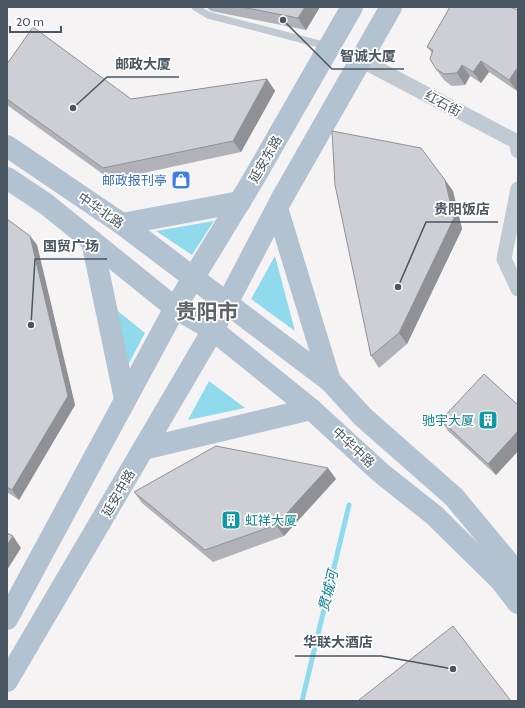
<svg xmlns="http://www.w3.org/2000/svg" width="525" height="708" font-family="Cabin,'Noto Sans SC',sans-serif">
  <rect width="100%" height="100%" fill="#f5f3f3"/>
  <g fill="#90daee">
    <path d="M 214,221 L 192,255 L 156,231 Z"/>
    <path d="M 275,256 L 295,331 L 251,299 Z"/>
    <path d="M 108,303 L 145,333 L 128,365 Z"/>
    <path d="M 209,381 L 245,408 L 188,420 Z"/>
  </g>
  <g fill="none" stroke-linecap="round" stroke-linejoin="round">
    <path stroke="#90daee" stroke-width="5" d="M 302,701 L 349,505"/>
    <path stroke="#c1cad2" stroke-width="7" d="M 195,7 L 208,15 L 327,46"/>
    <g stroke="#c1cad2" stroke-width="15">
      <path d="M 361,60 L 517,142 L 518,151"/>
      <path d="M 518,189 L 504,259 L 518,289"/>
    </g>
    <g stroke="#b3c2d1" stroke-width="22">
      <path d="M 7,146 L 122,224 L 330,381 L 363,417 L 454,497 L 518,574"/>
      <path d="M 7,178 L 46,204 L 175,308 L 213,330 L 311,409 L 381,473 L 434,515 L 501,581 L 518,603"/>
      <path d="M 277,208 L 330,381"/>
      <path d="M 122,224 L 240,202"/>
      <path d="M 92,241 L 125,399"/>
      <path d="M 143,449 L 311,409"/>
      <path d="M 7,619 L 175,308 L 253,180 L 352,7"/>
      <path d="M 7,681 L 213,330 L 281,200 L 391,7"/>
    </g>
  </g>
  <g fill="#b0b2b7">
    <path d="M 206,7 L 320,7 L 306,30 L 211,11 Z"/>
    <path d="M 450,7 L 511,7 L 517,91 L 489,72 L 481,83 L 470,76 L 465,85 L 452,86 L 444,80 L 436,69 L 432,53 L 427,47 Z"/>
    <path d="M 7,64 L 131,99 L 267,79 L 275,91 L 241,152 L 111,180 L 7,105 Z"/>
    <path d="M 445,180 L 453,191 L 462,229 L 407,344 L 379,368 L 371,356 Z"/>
    <path d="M 7,219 L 30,236 L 37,245 L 75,405 L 19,500 L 7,492 Z"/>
    <path d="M 518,405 L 518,451 L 496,475 L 448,431 L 441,420 Z"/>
    <path d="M 336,479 L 284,536 L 213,562 L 142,503 L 134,492 Z"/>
  </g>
  <g fill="#909195">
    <path d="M 305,7 L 320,7 L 306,30 L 298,18 Z"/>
    <path d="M 481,61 L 489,72 L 481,83 L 473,72 Z"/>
    <path d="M 462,65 L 470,76 L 465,85 L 457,73 Z"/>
    <path d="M 518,67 L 518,90 L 517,91 L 509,80 Z"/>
    <path d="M 267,79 L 275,91 L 241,152 L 233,141 Z"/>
    <path d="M 445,180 L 453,191 L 462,229 L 407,344 L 399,333 Z"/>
    <path d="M 30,236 L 37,245 L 75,405 L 19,500 L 12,490 Z"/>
    <path d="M 518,431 L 518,451 L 496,475 L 488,464 Z"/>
    <path d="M 328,468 L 336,479 L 284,536 L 276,525 Z"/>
    <path d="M 13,536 L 21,548 L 7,570 L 7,545 Z"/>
  </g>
  <g fill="#cdcfd5" stroke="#909195">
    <path d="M 242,7 L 305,7 L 298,18 Z"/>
    <path d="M 450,7 L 510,7 L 518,10 L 518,67 L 509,80 L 481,61 L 473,72 L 462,65 L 457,73 L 444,74 L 436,69 L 430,59 L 433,50 L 427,47 Z"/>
    <path d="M 33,27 L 131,99 L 267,79 L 233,141 L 103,168 L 7,99 L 7,64 Z"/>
    <path d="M 332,131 L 421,148 L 445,180 L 454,218 L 399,333 L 371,356 L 335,185 Z"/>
    <path d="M 7,219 L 30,236 L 68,396 L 12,490 L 7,487 Z"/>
    <path d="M 484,374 L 518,405 L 518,431 L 488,464 L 441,420 Z"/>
    <path d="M 216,446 L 328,468 L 276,525 L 205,550 L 134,492 Z"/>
    <path d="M 7,533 L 13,536 L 7,545 Z"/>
    <path d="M 453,626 L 511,701 L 360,701 L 359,700 Z"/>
  </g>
  <defs>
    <symbol id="shop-square" viewBox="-11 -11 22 22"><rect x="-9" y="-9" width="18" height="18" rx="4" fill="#3f7fe0" stroke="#fff"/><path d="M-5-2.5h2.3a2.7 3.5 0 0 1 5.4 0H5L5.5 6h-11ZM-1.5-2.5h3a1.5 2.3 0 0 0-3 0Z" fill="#fff"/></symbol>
    <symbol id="building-square" viewBox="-11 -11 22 22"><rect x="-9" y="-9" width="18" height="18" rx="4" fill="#0f9aa8" stroke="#fff"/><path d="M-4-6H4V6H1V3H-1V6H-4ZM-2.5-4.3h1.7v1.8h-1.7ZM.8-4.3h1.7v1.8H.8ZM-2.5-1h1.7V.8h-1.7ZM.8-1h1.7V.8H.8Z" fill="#fff"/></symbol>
  </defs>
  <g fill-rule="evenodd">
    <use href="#shop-square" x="170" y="169" width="22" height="22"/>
    <use href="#building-square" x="477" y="409" width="22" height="22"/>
    <use href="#building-square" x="220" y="509" width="22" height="22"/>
  </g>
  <g text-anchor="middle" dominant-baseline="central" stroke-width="3.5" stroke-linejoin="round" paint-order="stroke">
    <g font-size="13" fill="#4a5661" stroke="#fff">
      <text transform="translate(443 103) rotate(28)">红石街</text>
      <text transform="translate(265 159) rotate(-60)">延安东路</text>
      <text transform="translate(101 210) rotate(34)">中华北路</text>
      <text transform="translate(354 447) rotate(43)">中华中路</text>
      <text transform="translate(118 493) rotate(-60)">延安中路</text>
    </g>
    <g font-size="13" fill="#366cbe" stroke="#fff" text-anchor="end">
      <text x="167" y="180">邮政报刊亭</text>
    </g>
    <g font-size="13" fill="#0d838f" stroke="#fff" text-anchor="end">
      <text x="474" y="420">驰宇大厦</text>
      <text x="245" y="520" text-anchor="start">虹祥大厦</text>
    </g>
    <g font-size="14" font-style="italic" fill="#0c7c9b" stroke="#fff">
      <text transform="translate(328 591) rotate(-76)">贯城河</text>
    </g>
    <g font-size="21" font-weight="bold" fill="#5f6368" stroke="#fff">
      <text x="207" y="311">贵阳市</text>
    </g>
  </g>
  <path fill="none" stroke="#4a5661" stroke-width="1.5" d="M283 20L332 69H404M73 108L107 77H179M398 287L426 222H498M31 325L35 259H107M453 669L381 656H295"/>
  <g fill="#4a5661" stroke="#fff" stroke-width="1.5">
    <circle cx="283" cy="20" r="4"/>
    <circle cx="73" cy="108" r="4"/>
    <circle cx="398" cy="287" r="4"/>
    <circle cx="31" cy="325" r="4"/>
    <circle cx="453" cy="669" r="4"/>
  </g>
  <g font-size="14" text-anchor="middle" font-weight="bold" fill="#4a5661" stroke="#fff" stroke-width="3.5" stroke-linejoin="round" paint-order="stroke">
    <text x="368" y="61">智诚大厦</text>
    <text x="143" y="69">邮政大厦</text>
    <text x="462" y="214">贵阳饭店</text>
    <text x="71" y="251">国贸广场</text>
    <text x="338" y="647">华联大酒店</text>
  </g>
  <rect width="525" height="708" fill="none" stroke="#4a5661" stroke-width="16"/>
  <path d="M10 26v6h51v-6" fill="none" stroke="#4a5661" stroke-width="2"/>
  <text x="16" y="26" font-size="12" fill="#4a5661" stroke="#ffffff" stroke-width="3" paint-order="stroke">20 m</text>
</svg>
